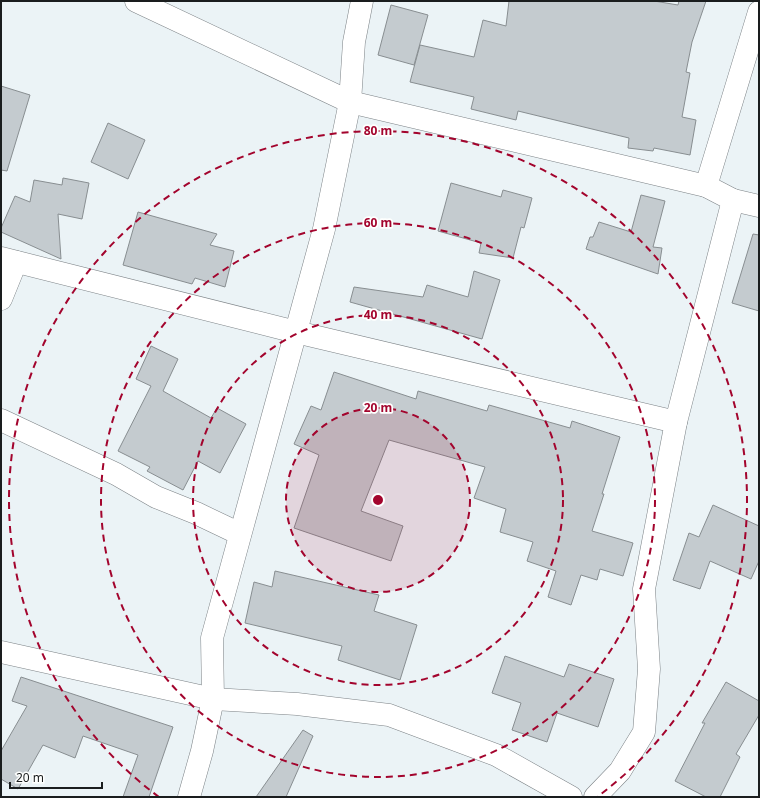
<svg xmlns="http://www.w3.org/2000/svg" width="760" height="798" font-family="'Noto Sans',sans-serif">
  <rect width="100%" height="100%" fill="#ebf3f6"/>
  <g fill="#c4cbcf" stroke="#888e91">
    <path d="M 509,1 L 654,1 L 678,5 L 679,1 L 706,1 L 692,42 L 686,72 L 690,73 L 682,117 L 696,120 L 690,155 L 654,148 L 653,151 L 628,148 L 629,138 L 518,111 L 516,120 L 471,109 L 474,97 L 410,82 L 420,45 L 474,57 L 483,20 L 506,26 Z"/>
    <path d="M 391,5 L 428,15 L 414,65 L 378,55 Z"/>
    <path d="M 1,86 L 30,95 L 7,171 L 1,170 Z"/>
    <path d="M 108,123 L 145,140 L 128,179 L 91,162 Z"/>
    <path d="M 63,178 L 89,183 L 82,219 L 58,214 L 61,259 L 1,232 L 1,228 L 15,196 L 30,202 L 34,180 L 62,185 Z"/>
    <path d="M 451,183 L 501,197 L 503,190 L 532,198 L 524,228 L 521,227 L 513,258 L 479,253 L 481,243 L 438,231 Z"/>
    <path d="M 641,195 L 665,201 L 653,247 L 662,248 L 658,274 L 586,249 L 590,237 L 593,237 L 599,222 L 631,232 Z"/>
    <path d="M 138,212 L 217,234 L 210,245 L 234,251 L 225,287 L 195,278 L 192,284 L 123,265 Z"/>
    <path d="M 753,234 L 759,235 L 759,311 L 732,303 Z"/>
    <path d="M 474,271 L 500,280 L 482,339 L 350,302 L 354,287 L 423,297 L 427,285 L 468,297 Z"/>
    <path d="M 151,346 L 178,359 L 163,391 L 211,418 L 217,408 L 246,424 L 220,473 L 198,461 L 183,490 L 147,471 L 150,467 L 118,451 L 151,386 L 136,379 Z"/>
    <path d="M 334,372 L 416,399 L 418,391 L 487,411 L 489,405 L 570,428 L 572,421 L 620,437 L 602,494 L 604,494 L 592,531 L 633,543 L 623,576 L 600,569 L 597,580 L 581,575 L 571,605 L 548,597 L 556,571 L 527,561 L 533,542 L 500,532 L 506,509 L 474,498 L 485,467 L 389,440 L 361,511 L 403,526 L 391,561 L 294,528 L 319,455 L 294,444 L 311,406 L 321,410 Z"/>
    <path d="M 713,505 L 759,526 L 759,561 L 751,579 L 710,561 L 700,589 L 673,580 L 689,533 L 699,537 Z"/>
    <path d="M 275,571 L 379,595 L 374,611 L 417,625 L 400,680 L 338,660 L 342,646 L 245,623 L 254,582 L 272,587 Z"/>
    <path d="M 505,656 L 564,677 L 569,664 L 614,679 L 598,727 L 557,713 L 547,742 L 512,730 L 521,703 L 492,693 Z"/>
    <path d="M 21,677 L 173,727 L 149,797 L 123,797 L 138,755 L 83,736 L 75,758 L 43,745 L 18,789 L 1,779 L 1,751 L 27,706 L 12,701 Z"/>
    <path d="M 726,682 L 759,701 L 759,715 L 736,754 L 740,757 L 720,797 L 706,797 L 675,781 L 705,723 L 702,723 Z"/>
    <path d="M 303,730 L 313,736 L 286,797 L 256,797 Z"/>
  </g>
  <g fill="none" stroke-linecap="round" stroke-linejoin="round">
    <defs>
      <g id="minor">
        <path d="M 136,1 L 350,102 L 706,186 L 733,200 L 676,422 L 644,589 L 649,669 L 644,732 L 620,771 L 595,797"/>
        <path d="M 706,186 L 759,12"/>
        <path d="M 733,200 L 759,206"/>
        <path d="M 1,258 L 296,332 L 676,422"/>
        <path d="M 1,299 L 16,262"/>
        <path d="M 1,420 L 116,474 L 156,497 L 196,513 L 240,534"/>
        <path d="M 1,652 L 213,699 L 297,704 L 389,715 L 496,755 L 571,797"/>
        <path d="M 189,797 L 202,751 L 213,699 L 212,638 L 324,229 L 350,102 L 354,42 L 362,1"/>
      </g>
    </defs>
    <use href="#minor" stroke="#7c8286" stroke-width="23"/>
    <use href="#minor" stroke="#fff" stroke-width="22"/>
  </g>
  <circle cx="378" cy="500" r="92" fill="#a3042d" fill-opacity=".12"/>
  <g fill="none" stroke="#a3042d" stroke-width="2" stroke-dasharray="7 5">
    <circle cx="378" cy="500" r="92"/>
    <circle cx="378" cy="500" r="185"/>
    <circle cx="378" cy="500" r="277"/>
    <path d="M159 797A369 369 0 1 1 597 797"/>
  </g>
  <circle cx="378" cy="500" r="6" fill="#a3042d" stroke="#fefffe" stroke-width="2"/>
  <g font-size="12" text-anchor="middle" font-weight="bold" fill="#a3042d" stroke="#fefffe" stroke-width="3.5" stroke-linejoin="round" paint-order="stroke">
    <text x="378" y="135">80 m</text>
    <text x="378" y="227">60 m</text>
    <text x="378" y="319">40 m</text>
    <text x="378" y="412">20 m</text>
  </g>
  <rect width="760" height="798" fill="none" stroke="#1a1d1e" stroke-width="4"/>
  <path d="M10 782v6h92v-6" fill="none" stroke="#1a1d1e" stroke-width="2"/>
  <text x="16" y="782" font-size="12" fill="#1a1d1e" stroke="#fefffe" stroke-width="3" paint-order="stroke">20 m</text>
</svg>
